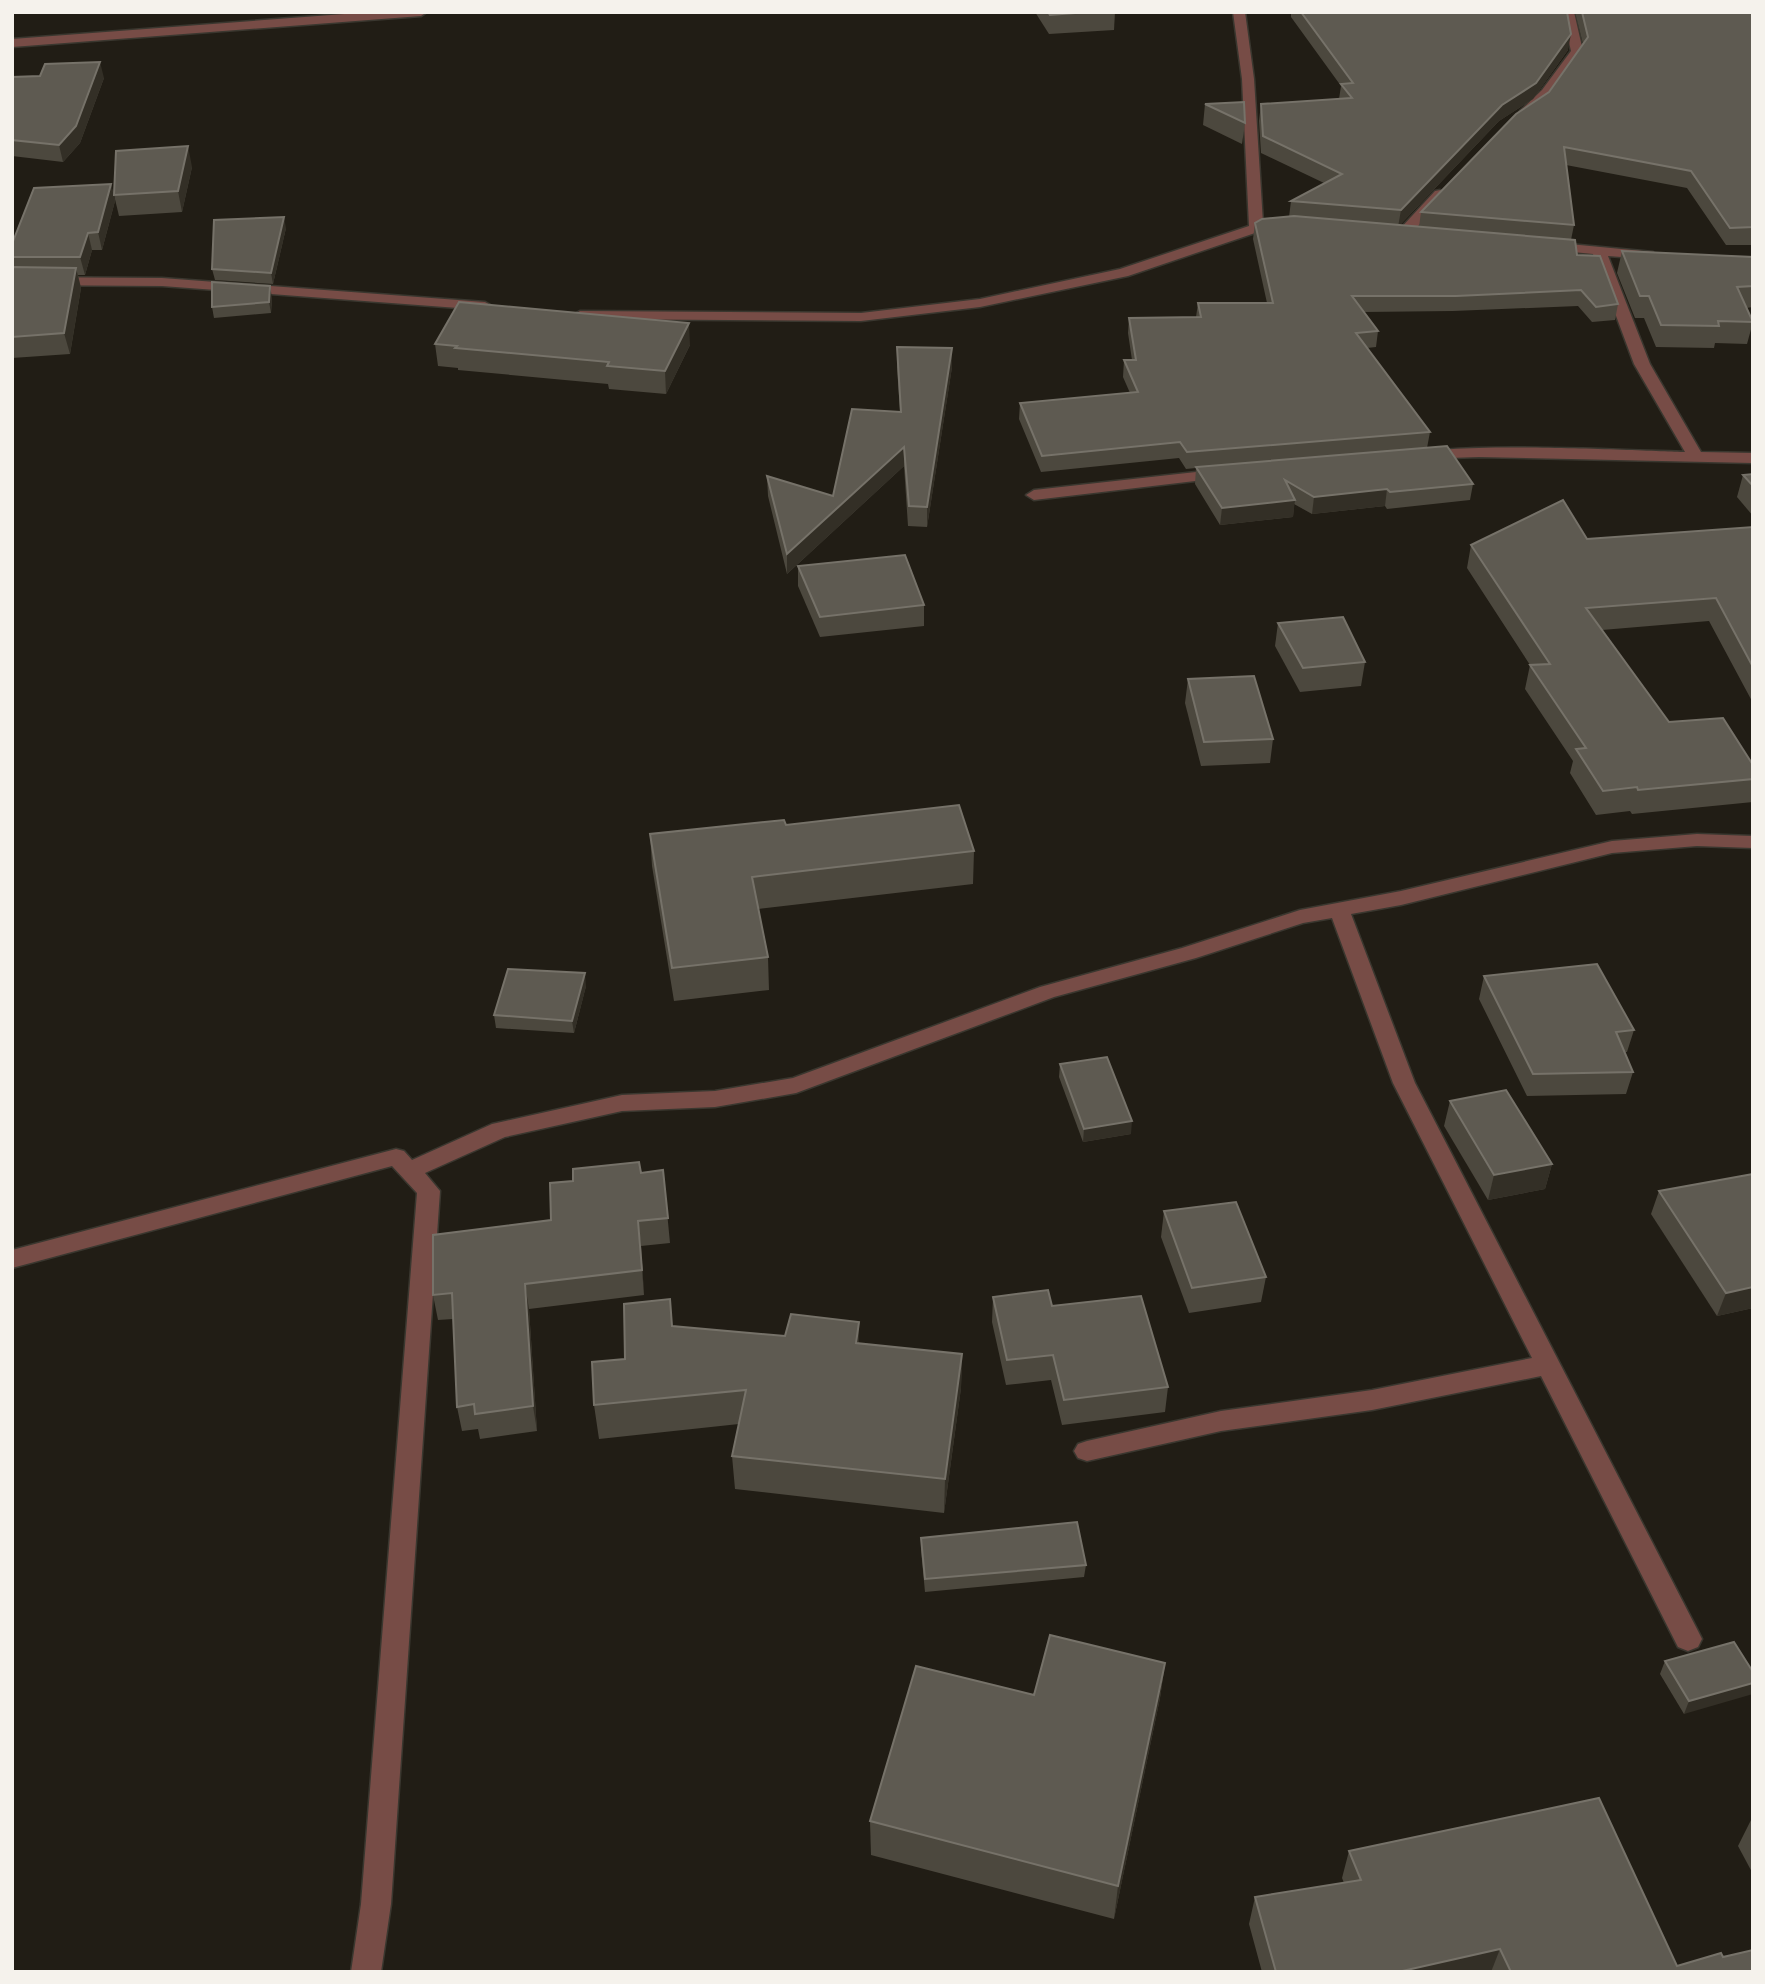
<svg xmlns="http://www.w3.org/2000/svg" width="1765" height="1984" font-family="Poppins,sans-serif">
  <rect width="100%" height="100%" fill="#211d15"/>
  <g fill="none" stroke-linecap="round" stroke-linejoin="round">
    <defs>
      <g id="minor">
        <path d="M 371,12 L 427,12 L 421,16 L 12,47 L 12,39 Z"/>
        <path d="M 1233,12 L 1245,12 L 1254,79 L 1263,223 L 1287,223 L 1287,229 L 1258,232 L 1128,276 L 980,307 L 861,321 L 580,319 L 573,315 L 580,311 L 861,313 L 980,299 L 1120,269 L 1249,226 L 1242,79 Z"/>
        <path d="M 1562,12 L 1574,12 L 1583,51 L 1550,96 L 1528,117 L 1520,117 L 1520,111 L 1542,90 L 1571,51 Z"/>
        <path d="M 1440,190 L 1447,194 L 1445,197 L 1409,236 L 1399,236 L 1399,230 L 1435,191 Z"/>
        <path d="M 1548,242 L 1653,252 L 1653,258 L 1648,259 L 1608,256 L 1650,364 L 1701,452 L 1753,453 L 1753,463 L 1479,457 L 1420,459 L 1418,456 C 1434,440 1648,451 1685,452 L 1634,364 L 1593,254 L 1543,249 L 1541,246 Z"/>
        <path d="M 12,277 L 162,278 L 485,302 L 492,306 L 485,310 L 162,286 L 12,285 Z"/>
        <path d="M 1223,469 L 1229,471 L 1231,474 L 1229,477 L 1034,500 L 1026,495 L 1034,490 Z"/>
        <path d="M 1697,834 L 1753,836 L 1753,848 L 1697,846 L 1612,853 L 1401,905 L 1351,914 L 1415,1083 L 1698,1631 L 1702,1639 L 1698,1647 L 1688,1651 L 1678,1647 L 1541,1376 L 1372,1410 L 1221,1431 L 1087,1461 L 1078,1458 L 1074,1451 L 1078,1444 L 1087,1441 L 1221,1411 L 1372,1390 L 1532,1358 L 1393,1083 L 1332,918 L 1303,923 L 1196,958 L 1054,997 L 796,1093 L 715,1107 L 622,1111 L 505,1137 L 425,1173 L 440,1191 L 391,1904 L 381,1972 L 351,1972 L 361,1904 L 417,1193 L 392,1166 L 12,1268 L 12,1250 L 396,1149 L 404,1151 L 412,1160 L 492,1124 L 622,1095 L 715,1091 L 793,1078 L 1040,987 L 1182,948 L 1300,910 L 1401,891 L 1612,841 Z"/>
      </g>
    </defs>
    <use href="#minor" stroke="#3a372f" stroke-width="3"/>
    <use href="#minor" fill="#774c46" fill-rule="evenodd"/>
  </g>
  <g fill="#4c483e">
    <path d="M 1035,12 L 1115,12 L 1114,30 L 1049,34 Z"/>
    <path d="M 1291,12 L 1567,12 L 1568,50 L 1533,99 L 1499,121 L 1400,225 L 1419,227 L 1421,212 L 1549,92 L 1583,44 L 1575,12 L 1753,12 L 1753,245 L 1726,245 L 1687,188 L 1566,165 L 1574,225 L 1571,240 L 1577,255 L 1618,304 L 1615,320 L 1592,322 L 1578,306 L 1453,311 L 1364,312 L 1378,331 L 1376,347 L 1367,348 L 1430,432 L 1427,448 L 1473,484 L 1470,500 L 1387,509 L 1385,506 L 1312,514 L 1294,504 L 1293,517 L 1220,525 L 1195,484 L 1196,468 L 1186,469 L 1179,458 L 1041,472 L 1019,419 L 1020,403 L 1130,393 L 1123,377 L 1124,360 L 1132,360 L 1128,333 L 1129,318 L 1196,317 L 1198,303 L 1267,303 L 1253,239 L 1255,223 L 1289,217 L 1291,201 L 1324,183 L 1261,153 L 1259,121 L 1261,104 L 1339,99 L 1341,86 L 1291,17 Z"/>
    <path d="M 12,77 L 104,78 L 80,143 L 63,162 L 12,156 Z"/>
    <path d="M 1205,104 L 1245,123 L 1242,144 L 1203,125 Z"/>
    <path d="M 192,167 L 182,212 L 119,216 L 114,195 Z"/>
    <path d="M 111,184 L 115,201 L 102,250 L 92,250 L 85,275 L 78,275 L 81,288 L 70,354 L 12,358 L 12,244 Z"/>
    <path d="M 286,228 L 273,284 L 215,280 L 212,269 Z"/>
    <path d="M 1622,251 L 1753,257 L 1753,307 L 1746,308 L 1753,322 L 1747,344 L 1715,343 L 1714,348 L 1656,347 L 1644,318 L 1635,318 L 1617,273 Z"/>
    <path d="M 272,298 L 271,313 L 214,318 L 212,307 Z"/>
    <path d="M 435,344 L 690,345 L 666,394 L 609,389 L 608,384 L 458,370 L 458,368 L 438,366 Z"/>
    <path d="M 897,347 L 952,348 L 952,367 L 927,527 L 908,526 L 904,466 L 787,574 L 768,496 L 767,476 L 833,496 L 900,412 L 897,367 Z"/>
    <path d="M 1753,474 L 1753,516 L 1737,497 L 1743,475 Z"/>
    <path d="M 1753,527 L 1753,703 L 1709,621 L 1602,630 L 1669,722 L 1753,765 L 1753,802 L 1632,814 L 1630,811 L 1596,815 L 1570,773 L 1573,761 L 1525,689 L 1530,665 L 1467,568 L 1471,545 L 1587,539 Z"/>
    <path d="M 798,566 L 924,605 L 924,626 L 820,637 L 798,586 Z"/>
    <path d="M 1278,623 L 1365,662 L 1361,686 L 1300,692 L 1275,646 Z"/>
    <path d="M 1188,679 L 1273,739 L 1270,763 L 1201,766 L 1185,703 Z"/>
    <path d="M 786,825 L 974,851 L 973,884 L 758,909 L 768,957 L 769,990 L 674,1001 L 652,866 L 650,834 Z"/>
    <path d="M 1484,976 L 1634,1030 L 1627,1052 L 1625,1052 L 1633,1072 L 1626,1094 L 1527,1096 L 1479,999 Z"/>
    <path d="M 586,986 L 574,1033 L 496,1028 L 494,1015 Z"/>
    <path d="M 1060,1064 L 1131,1134 L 1083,1142 L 1059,1077 Z"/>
    <path d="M 1450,1101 L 1552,1164 L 1545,1189 L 1488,1200 L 1444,1126 Z"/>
    <path d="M 663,1170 L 670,1243 L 641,1246 L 644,1295 L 529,1309 L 537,1431 L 480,1439 L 478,1429 L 462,1431 L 457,1407 L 453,1319 L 438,1320 L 433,1295 L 551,1220 L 641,1173 Z"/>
    <path d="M 1659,1191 L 1753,1308 L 1717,1316 L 1651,1214 Z"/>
    <path d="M 1164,1211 L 1266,1277 L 1261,1302 L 1189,1313 L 1161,1237 Z"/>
    <path d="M 993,1297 L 1052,1306 L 1168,1387 L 1165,1412 L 1062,1425 L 1051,1380 L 1006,1385 L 992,1322 Z"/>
    <path d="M 859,1322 L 859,1343 L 962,1354 L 961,1388 L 944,1513 L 735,1489 L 732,1456 L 739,1424 L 599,1439 L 594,1405 L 625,1359 L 673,1326 L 785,1336 Z"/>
    <path d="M 921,1538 L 1086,1565 L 1084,1577 L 925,1592 L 921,1550 Z"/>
    <path d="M 1665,1661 L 1753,1672 L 1684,1714 L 1660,1674 Z"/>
    <path d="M 1165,1663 L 1160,1698 L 1114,1919 L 871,1855 L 870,1821 L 1034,1695 Z"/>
    <path d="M 1752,1818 L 1753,1818 L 1753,1874 L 1738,1846 Z"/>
    <path d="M 1349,1851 L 1677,1966 L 1723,1957 L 1753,1972 L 1262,1972 L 1249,1924 L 1255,1897 L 1344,1883 L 1342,1878 Z"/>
  </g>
  <g fill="#332f26">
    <path d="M 1571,34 L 1568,50 L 1533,99 L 1499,121 L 1398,227 L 1401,210 Z"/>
    <path d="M 100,62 L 104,78 L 80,143 L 63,162 L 59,145 Z"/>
    <path d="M 188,146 L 192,167 L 182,212 L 178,191 Z"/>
    <path d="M 111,184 L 115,201 L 102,250 L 98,232 Z"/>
    <path d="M 284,217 L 286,228 L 273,284 L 271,273 Z"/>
    <path d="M 88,233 L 92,250 L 85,275 L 80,257 Z"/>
    <path d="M 76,268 L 81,288 L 70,354 L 64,333 Z"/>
    <path d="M 270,286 L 272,298 L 271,313 L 269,302 Z"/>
    <path d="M 689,323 L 690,345 L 666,394 L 665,371 Z"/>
    <path d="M 952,348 L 952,367 L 927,527 L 927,507 Z"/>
    <path d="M 904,447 L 904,466 L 787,574 L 787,554 Z"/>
    <path d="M 1387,489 L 1385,506 L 1312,514 L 1314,497 Z"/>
    <path d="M 1295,500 L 1293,517 L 1220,525 L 1222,508 Z"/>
    <path d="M 585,973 L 586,986 L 574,1033 L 572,1021 Z"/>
    <path d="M 1132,1121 L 1131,1134 L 1083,1142 L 1084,1129 Z"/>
    <path d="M 1552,1164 L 1545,1189 L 1488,1200 L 1494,1175 Z"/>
    <path d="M 638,1221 L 641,1246 L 644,1295 L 642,1270 Z"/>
    <path d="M 525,1284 L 529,1309 L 537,1431 L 533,1406 Z"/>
    <path d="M 1753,1287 L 1753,1308 L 1717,1316 L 1726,1293 Z"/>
    <path d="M 859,1322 L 859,1355 L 856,1343 Z"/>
    <path d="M 962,1354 L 961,1388 L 944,1513 L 945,1479 Z"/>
    <path d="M 1165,1663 L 1160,1698 L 1114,1919 L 1118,1886 Z"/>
    <path d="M 1753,1683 L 1753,1694 L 1684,1714 L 1689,1701 Z"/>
    <path d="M 1500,1949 L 1491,1972 L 1398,1972 Z"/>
  </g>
  <g fill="#5e5a51" stroke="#767269" stroke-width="2">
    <path d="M 1048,12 L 1088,12 L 1050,15 Z"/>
    <path d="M 1301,12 L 1567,12 L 1571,34 L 1536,83 L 1502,105 L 1401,210 L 1291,201 L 1342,174 L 1263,136 L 1261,104 L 1352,98 L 1341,84 L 1353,83 Z"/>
    <path d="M 1582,12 L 1753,12 L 1753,227 L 1730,228 L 1691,171 L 1564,147 L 1574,225 L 1421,212 L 1516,114 L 1549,92 L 1588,37 Z"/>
    <path d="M 100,62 L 76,126 L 59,145 L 12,140 L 12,77 L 40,76 L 45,64 Z"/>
    <path d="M 1244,102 L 1245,123 L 1205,104 Z"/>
    <path d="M 188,146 L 178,191 L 114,195 L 116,151 Z"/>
    <path d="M 111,184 L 98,232 L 88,233 L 80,257 L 12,257 L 12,244 L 34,188 Z"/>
    <path d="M 1294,216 L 1575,240 L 1577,255 L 1600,256 L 1618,304 L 1596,307 L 1581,290 L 1456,296 L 1352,296 L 1378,331 L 1356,333 L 1430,432 L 1187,452 L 1180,442 L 1042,456 L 1020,403 L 1138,392 L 1124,360 L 1136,360 L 1129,318 L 1201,317 L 1198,303 L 1273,303 L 1255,223 L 1262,219 Z"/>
    <path d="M 284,217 L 271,273 L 212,269 L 214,220 Z"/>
    <path d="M 1622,251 L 1753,257 L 1753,286 L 1737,287 L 1753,322 L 1718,321 L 1719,326 L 1661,325 L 1649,296 L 1640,296 Z"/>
    <path d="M 12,267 L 76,268 L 64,333 L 12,337 Z"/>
    <path d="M 212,282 L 270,286 L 269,302 L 212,307 Z"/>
    <path d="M 459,302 L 689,323 L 665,371 L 607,366 L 609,362 L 455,348 L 457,346 L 435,344 Z"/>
    <path d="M 897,347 L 952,348 L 927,507 L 909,506 L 904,447 L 787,554 L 767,476 L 833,496 L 852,409 L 901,412 Z"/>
    <path d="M 1447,446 L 1473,484 L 1390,492 L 1387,489 L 1314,497 L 1285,480 L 1295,500 L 1222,508 L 1196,467 Z"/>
    <path d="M 1753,474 L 1753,486 L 1743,475 Z"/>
    <path d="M 1563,500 L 1587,539 L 1753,527 L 1753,667 L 1716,598 L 1586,608 L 1669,722 L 1723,718 L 1753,765 L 1753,779 L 1638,790 L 1637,787 L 1603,791 L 1576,749 L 1586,748 L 1530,665 L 1550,664 L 1471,545 Z"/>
    <path d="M 905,555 L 924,605 L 820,617 L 798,566 Z"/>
    <path d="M 1343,617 L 1365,662 L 1303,668 L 1278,623 Z"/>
    <path d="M 1254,676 L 1273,739 L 1204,742 L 1188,679 Z"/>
    <path d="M 959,805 L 974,851 L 752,877 L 768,957 L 672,968 L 650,834 L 784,820 L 786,825 Z"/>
    <path d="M 1597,964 L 1634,1030 L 1616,1032 L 1633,1072 L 1533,1074 L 1484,976 Z"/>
    <path d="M 508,969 L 585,973 L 572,1021 L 494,1015 Z"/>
    <path d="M 1107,1057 L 1132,1121 L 1084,1129 L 1060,1064 Z"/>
    <path d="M 1506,1090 L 1552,1164 L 1494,1175 L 1450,1101 Z"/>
    <path d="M 639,1162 L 641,1173 L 663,1170 L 668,1218 L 638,1221 L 642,1270 L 525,1284 L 533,1406 L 475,1414 L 474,1404 L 457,1407 L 452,1293 L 433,1295 L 433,1235 L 551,1220 L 550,1183 L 573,1181 L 573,1169 Z"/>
    <path d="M 1753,1174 L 1753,1287 L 1726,1293 L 1659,1191 Z"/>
    <path d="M 1236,1202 L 1266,1277 L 1192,1288 L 1164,1211 Z"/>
    <path d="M 1048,1290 L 1052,1306 L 1141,1296 L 1168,1387 L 1064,1400 L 1053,1355 L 1007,1360 L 993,1297 Z"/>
    <path d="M 670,1299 L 672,1326 L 785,1336 L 791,1314 L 859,1322 L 856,1343 L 962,1354 L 945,1479 L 732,1456 L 746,1390 L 594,1405 L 592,1362 L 625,1359 L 624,1304 Z"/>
    <path d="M 1077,1522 L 1086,1565 L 925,1579 L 921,1538 Z"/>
    <path d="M 1050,1635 L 1165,1663 L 1118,1886 L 870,1821 L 916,1666 L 1034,1695 Z"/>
    <path d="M 1734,1642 L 1753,1672 L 1753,1683 L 1689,1701 L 1665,1661 Z"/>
    <path d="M 1599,1798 L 1677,1966 L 1721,1953 L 1723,1957 L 1753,1950 L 1753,1972 L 1511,1972 L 1500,1949 L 1398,1972 L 1276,1972 L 1255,1897 L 1361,1880 L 1349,1851 Z"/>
  </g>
  <rect width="1765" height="1984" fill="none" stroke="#f5f2ec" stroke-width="28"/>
</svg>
